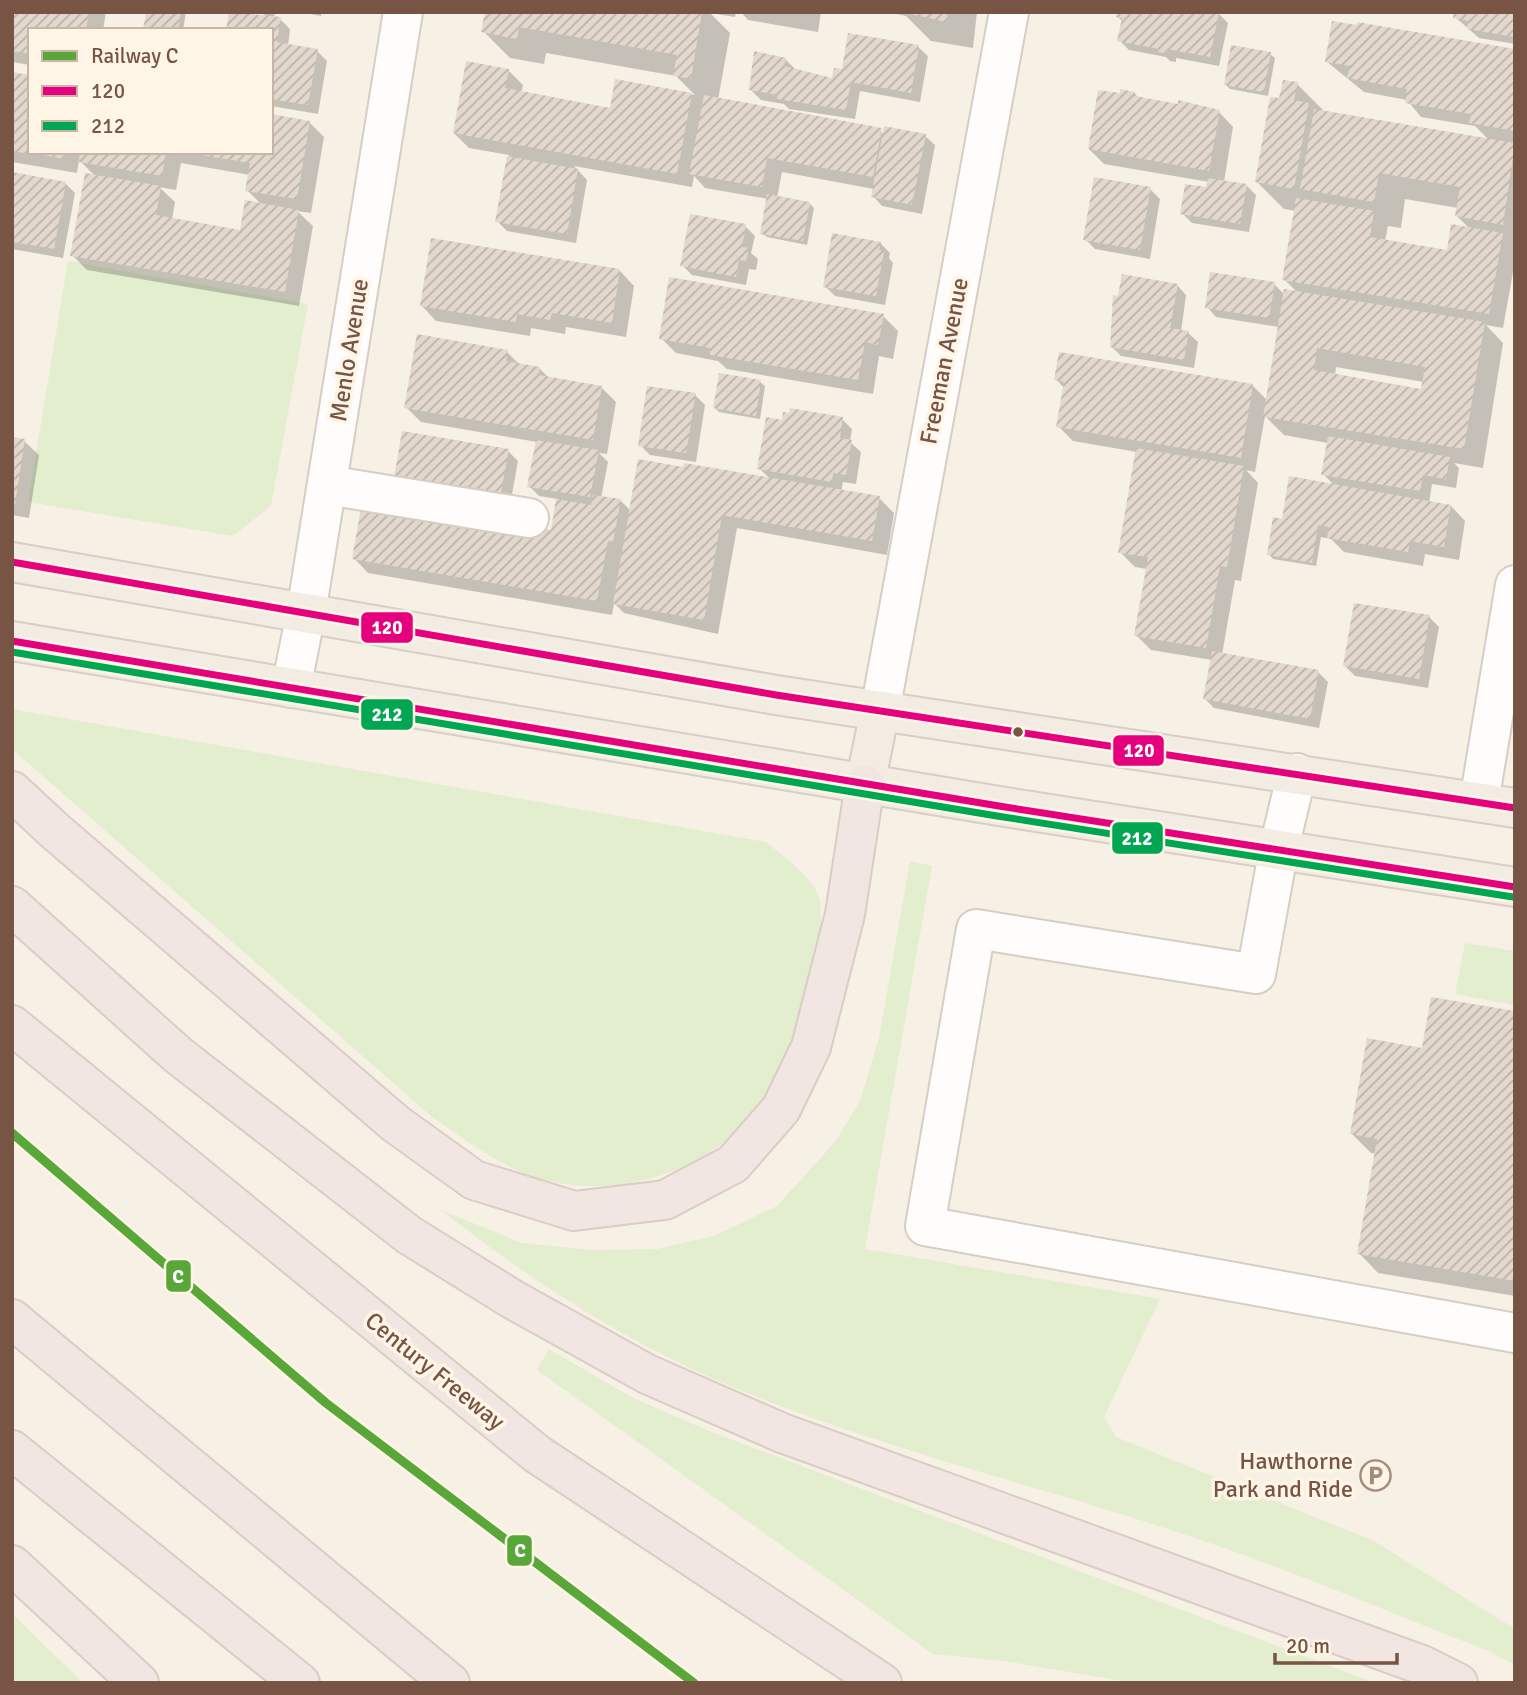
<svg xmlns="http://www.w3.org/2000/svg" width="1527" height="1695" font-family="Signika,sans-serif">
  <defs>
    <pattern id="building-hatch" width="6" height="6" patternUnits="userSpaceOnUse" patternTransform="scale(1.75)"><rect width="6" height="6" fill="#e3d8cd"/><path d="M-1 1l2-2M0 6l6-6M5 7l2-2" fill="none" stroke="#bdb2a8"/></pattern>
  </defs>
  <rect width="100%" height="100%" fill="#f7f0e5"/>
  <g fill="#e3eece">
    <path d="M 68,261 L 308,304 L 271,506 L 233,536 L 28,502 Z"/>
    <path d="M 12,709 L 766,842 C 780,854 812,877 818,895 C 828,922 810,987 802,1015 C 791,1050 780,1089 755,1116 C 699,1176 605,1204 526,1174 C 491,1160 461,1137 431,1116 L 12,749 Z"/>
    <path d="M 910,861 L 932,866 L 865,1249 L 1160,1299 L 1104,1417 L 1116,1437 L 1374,1541 L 1515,1629 L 1515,1665 L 1489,1651 C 1388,1612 1287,1568 1183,1534 C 1027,1482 865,1445 714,1379 C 618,1337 523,1275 441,1210 L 522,1243 L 590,1250 L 657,1249 L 714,1236 L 777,1206 L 835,1142 L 860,1101 L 879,1038 Z"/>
    <path d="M 1465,943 L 1515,951 L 1515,1005 L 1455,994 Z"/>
    <path d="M 549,1349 L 631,1397 L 709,1431 L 1375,1683 L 1135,1683 L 1004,1661 L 933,1654 L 537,1370 Z"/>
    <path d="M 12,1614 L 83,1683 L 12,1683 Z"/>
  </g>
  <g fill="#0003" fill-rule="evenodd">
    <path d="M 12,12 L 106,12 L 103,30 L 30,30 L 30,65 L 12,62 Z"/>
    <path d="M 148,12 L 186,12 L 183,30 L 145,30 Z"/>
    <path d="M 231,12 L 265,16 L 261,12 L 275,12 L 274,18 L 280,19 L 290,29 L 288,46 L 317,51 L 327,61 L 318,114 L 271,106 L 271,30 Z"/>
    <path d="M 300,12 L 322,12 L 321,16 Z"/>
    <path d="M 487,12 L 736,12 L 735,17 L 710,13 L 730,33 L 718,100 L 884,133 L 925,136 L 935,145 L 922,214 L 882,206 L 873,196 L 874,189 L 782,172 L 777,198 L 809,203 L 814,208 L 807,245 L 767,237 L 762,233 L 768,199 L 705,188 L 694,176 L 692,187 L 574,166 L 587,180 L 576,243 L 507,231 L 497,221 L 509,155 L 469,148 L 454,133 L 508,70 L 523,85 L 521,93 L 612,110 L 617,81 L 695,95 L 676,76 L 546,53 L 544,64 L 510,58 L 483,31 Z"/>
    <path d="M 741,12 L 821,12 L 818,32 L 748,20 Z"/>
    <path d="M 885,12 L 977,12 L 973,48 L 931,41 L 906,16 Z"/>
    <path d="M 1515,12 L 1515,44 L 1479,38 L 1455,17 Z"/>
    <path d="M 1218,13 L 1228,23 L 1219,66 L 1176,58 L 1176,62 L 1170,61 L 1166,57 L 1129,50 L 1119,40 L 1123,22 L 1118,17 Z"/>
    <path d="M 918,47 L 928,56 L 920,102 L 860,91 L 855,119 L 789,109 L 784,104 L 761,100 L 751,90 L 785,59 L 795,69 L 833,80 L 843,71 Z"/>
    <path d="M 1515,51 L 1515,261 L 1503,328 L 1486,325 L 1503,343 L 1483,468 L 1454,463 L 1459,468 L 1456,488 L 1432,484 L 1429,503 L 1451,506 L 1465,521 L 1459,560 L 1425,554 L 1423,566 L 1344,552 L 1331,539 L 1321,537 L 1316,566 L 1273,559 L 1269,554 L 1284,521 L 1335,486 L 1323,474 L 1328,443 L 1284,435 L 1265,416 L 1255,472 L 1246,470 L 1258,483 L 1241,581 L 1235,580 L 1222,655 L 1318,672 L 1328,682 L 1319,728 L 1214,708 L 1204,698 L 1212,660 L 1151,650 L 1136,635 L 1147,569 L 1135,567 L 1120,552 L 1137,452 L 1073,441 L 1058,426 L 1064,388 L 1056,379 L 1253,386 L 1268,401 L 1279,327 L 1216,317 L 1207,307 L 1274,284 L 1285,295 L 1298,293 L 1284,279 L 1296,211 L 1284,209 L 1257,182 L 1281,100 L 1297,84 L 1324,111 L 1489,140 L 1475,126 L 1421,117 L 1407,100 L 1364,92 L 1326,61 ZM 1405,199 L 1458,208 L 1457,216 L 1470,229 L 1449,252 L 1385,241 L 1388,226 L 1401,228 ZM 1336,367 L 1424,382 L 1422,391 L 1335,376 Z"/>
    <path d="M 1270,54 L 1275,58 L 1268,96 L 1230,89 L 1226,85 Z"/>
    <path d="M 12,74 L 30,152 L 271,152 L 309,122 L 324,137 L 311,213 L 297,211 L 313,226 L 299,306 L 87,270 L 72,255 L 96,177 L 79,160 L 77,173 L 12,162 ZM 181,163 L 250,175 L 247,190 L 262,205 L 241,232 L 172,220 L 175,202 L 159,187 L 176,190 Z"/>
    <path d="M 1135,94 L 1140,99 L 1219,112 L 1233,127 L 1224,182 L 1246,185 L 1256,195 L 1249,232 L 1192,223 L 1182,213 L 1207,189 L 1209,182 L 1104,164 L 1089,149 L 1121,95 Z"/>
    <path d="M 12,174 L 65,183 L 75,193 L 63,258 L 12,249 Z"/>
    <path d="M 1150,189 L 1160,199 L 1150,259 L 1095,249 L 1085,239 Z"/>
    <path d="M 745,226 L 755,236 L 751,253 L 758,259 L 756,270 L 749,269 L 746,285 L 692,275 L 682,265 Z"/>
    <path d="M 880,243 L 890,253 L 889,258 L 893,263 L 885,305 L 835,296 L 825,286 Z"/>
    <path d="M 620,271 L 634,286 L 626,337 L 566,327 L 565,334 L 531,328 L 530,336 L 436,321 L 422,306 Z"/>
    <path d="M 1177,285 L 1186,295 L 1181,332 L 1188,333 L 1198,342 L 1194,368 L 1121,356 L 1112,347 Z"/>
    <path d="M 883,316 L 898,331 L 893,359 L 879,356 L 873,394 L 727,369 L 718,361 L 676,353 L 661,338 Z"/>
    <path d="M 507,352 L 521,366 L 540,369 L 549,378 L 601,387 L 616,402 L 607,454 L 599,453 L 608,462 L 601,498 L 620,500 L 631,511 L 682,468 L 770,479 L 759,468 L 783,422 L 842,419 L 852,429 L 850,442 L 861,452 L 856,484 L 843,482 L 841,492 L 879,498 L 894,513 L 887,555 L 737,528 L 718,634 L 624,613 L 614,603 L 612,615 L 368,573 L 354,558 L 552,532 L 558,499 L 539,496 L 529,486 L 537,442 L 421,422 L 406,407 Z"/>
    <path d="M 760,382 L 765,386 L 760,419 L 719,412 L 715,408 Z"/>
    <path d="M 695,395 L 705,405 L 696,462 L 650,455 L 640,445 Z"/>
    <path d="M 404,433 L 508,451 L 518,461 L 509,511 Z"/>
    <path d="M 12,438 L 24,441 L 39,455 L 29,518 L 12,515 Z"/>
    <path d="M 1429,617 L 1439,627 L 1428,688 L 1355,676 L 1345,666 Z"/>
    <path d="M 1515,1013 L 1515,1296 L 1378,1273 L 1359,1253 L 1376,1154 L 1371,1153 L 1352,1134 L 1424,1050 Z"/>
  </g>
  <g fill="url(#building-hatch)" fill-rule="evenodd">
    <path d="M 12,12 L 89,12 L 86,30 L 30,30 L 30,54 L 12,51 Z"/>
    <path d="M 146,12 L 181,12 L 178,30 L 143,30 Z"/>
    <path d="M 229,12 L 281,17 L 277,42 L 318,49 L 308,105 L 271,99 L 271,30 L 226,30 Z"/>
    <path d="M 485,12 L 702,12 L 691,79 L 673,76 L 677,55 L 519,27 L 517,39 L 481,32 Z"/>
    <path d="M 902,12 L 948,12 L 946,22 Z"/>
    <path d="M 1117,12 L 1219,12 L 1210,57 L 1167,49 L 1166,54 L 1158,52 L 1159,49 L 1117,41 L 1122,18 L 1116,17 Z"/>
    <path d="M 1454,12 L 1515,12 L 1515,37 L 1467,29 L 1468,21 L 1453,18 Z"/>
    <path d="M 1332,21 L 1357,25 L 1357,22 L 1515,49 L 1515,131 L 1469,123 L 1471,114 L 1405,103 L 1407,89 L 1347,78 L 1350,66 L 1325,62 Z"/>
    <path d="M 848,33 L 919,45 L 911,93 L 851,82 L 846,110 L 777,99 L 778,95 L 749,90 L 754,51 L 786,58 L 784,66 L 832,78 L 834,68 L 842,69 Z"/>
    <path d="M 1231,45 L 1271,52 L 1264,92 L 1224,85 Z"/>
    <path d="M 466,61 L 509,69 L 505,88 L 610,108 L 615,79 L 692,93 L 677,174 L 453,133 Z"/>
    <path d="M 12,72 L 30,75 L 30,154 L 12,151 Z"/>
    <path d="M 1283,80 L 1298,82 L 1294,100 L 1309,103 L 1294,189 L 1255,182 L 1270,97 L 1279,98 Z"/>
    <path d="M 1120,89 L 1135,92 L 1135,96 L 1178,104 L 1178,100 L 1220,110 L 1209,171 L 1088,149 L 1098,90 L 1120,93 Z"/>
    <path d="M 704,95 L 882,128 L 873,177 L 767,158 L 762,187 L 689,174 Z"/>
    <path d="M 1314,109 L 1515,143 L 1503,225 L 1455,216 L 1460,187 L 1379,173 L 1374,202 L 1300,189 Z"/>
    <path d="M 271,114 L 310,121 L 297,199 L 245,191 L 250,163 L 195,154 L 271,152 Z"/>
    <path d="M 884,126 L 926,134 L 912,205 L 871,197 Z"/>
    <path d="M 31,152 L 64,152 L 63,159 Z"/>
    <path d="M 80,152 L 166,152 L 162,176 L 79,162 Z"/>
    <path d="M 507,156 L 578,169 L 567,234 L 495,222 Z"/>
    <path d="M 12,172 L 66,182 L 54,249 L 12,242 Z"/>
    <path d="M 85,173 L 161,186 L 156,215 L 240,230 L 245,200 L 299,210 L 285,292 L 70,256 Z"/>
    <path d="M 1094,177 L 1151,187 L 1140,250 L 1083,240 Z"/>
    <path d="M 1208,178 L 1247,184 L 1240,224 L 1180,214 L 1185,184 L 1206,187 Z"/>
    <path d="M 767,194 L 810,202 L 803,241 L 760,234 Z"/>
    <path d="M 1296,198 L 1374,211 L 1370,237 L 1447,250 L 1451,224 L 1503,233 L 1489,314 L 1282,280 Z"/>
    <path d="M 690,214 L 746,224 L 742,247 L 749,248 L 746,261 L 739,260 L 736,277 L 680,266 Z"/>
    <path d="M 832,233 L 881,242 L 879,250 L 884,251 L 876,296 L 823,287 Z"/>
    <path d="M 431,238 L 620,269 L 612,323 L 552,313 L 550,320 L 517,314 L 516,322 L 420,306 Z"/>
    <path d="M 1210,272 L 1275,282 L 1269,318 L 1205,308 Z"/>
    <path d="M 1122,274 L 1178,284 L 1170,328 L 1189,331 L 1184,360 L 1110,347 L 1113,295 L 1118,296 Z"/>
    <path d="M 669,277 L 884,314 L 878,345 L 865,342 L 858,380 L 710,355 L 710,348 L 659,339 Z"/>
    <path d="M 1284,289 L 1485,322 L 1464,449 L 1263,417 ZM 1317,348 L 1425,367 L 1421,389 L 1314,370 Z"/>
    <path d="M 417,334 L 508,350 L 506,361 L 540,367 L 539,375 L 602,386 L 593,440 L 404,408 Z"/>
    <path d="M 1059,352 L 1253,384 L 1241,458 L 1056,427 L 1064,382 L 1054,380 Z"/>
    <path d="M 719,373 L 761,380 L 756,416 L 713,408 Z"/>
    <path d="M 647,386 L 696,393 L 686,453 L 638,446 Z"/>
    <path d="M 790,408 L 843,417 L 840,438 L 852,440 L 846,475 L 833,473 L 832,482 L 757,469 L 766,417 L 782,420 L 783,412 L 789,413 Z"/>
    <path d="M 402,431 L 509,449 L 499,503 L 393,484 Z"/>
    <path d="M 1328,436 L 1450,457 L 1446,479 L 1423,475 L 1420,491 L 1321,475 Z"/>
    <path d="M 12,437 L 25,439 L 15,504 L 12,504 Z"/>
    <path d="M 536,440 L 599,450 L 590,497 L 527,487 Z"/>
    <path d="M 1136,448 L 1244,466 L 1227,567 L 1220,566 L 1206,648 L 1134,636 L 1148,557 L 1118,553 Z"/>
    <path d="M 638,459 L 683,467 L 684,463 L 880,496 L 872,541 L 722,515 L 704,620 L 613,604 Z"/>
    <path d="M 1289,476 L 1451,505 L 1444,547 L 1410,541 L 1408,552 L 1327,538 L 1329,527 L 1318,525 L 1312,563 L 1267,555 L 1273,517 L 1282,519 Z"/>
    <path d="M 593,495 L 621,499 L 613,542 L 608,541 L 597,601 L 352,559 L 363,497 L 551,530 L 556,499 L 591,505 Z"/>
    <path d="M 1354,603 L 1430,615 L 1419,679 L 1343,666 Z"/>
    <path d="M 1212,651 L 1319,670 L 1310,719 L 1203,699 Z"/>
    <path d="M 1431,997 L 1515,1011 L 1515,1281 L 1357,1254 L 1377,1139 L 1350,1134 L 1367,1038 L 1422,1048 Z"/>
  </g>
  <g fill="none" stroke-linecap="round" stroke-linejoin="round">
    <defs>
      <g id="minor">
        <path d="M 327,485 L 529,518"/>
        <path d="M 291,688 L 306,613 L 403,12"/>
        <path d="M 880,711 L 1009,12"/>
        <path d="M 1297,773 L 1279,848 L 1256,974 L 976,929 L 925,1226 L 1515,1333"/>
        <path d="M 1479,802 L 1515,585"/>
      </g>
      <g id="major">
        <path d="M 12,562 L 776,695 L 1515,808"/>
        <path d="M 12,641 L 999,806 L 1515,887"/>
        <path d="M 865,784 L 880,711"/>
      </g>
      <g id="highway">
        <path d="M 12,791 L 55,831 L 396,1124 L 474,1180 L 574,1211 L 665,1200 L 733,1164 L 781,1109 L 811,1047 L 845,914 L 865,784"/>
        <path d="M 12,906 L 178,1055 L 409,1235 L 512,1299 L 647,1374 L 782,1433 L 1422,1665 L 1458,1683"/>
        <path d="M 12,1025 L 537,1454 L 882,1683"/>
        <path d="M 12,1319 L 450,1683"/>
        <path d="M 12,1450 L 300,1683"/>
        <path d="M 12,1565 L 139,1683"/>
      </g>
    </defs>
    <use href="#minor" stroke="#d8cdc4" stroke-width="42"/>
    <use href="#major" stroke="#d9cdc6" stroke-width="42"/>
    <use href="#highway" stroke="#d9cdc6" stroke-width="42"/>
    <use href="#minor" stroke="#fefdfb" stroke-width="38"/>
    <use href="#major" stroke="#f2ece3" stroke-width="38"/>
    <use href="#highway" stroke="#f1e6e2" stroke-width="38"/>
    <defs>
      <g id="bus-1">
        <path d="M 12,562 L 776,695 L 1515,808"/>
        <path d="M 12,641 L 999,806 L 1515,887"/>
      </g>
      <path id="bus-2" d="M 12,652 L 997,816 L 1513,897"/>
    </defs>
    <use href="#bus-1" stroke="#fff5e7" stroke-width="12"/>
    <use href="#bus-2" stroke="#fff5e7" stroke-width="12"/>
    <use href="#bus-1" stroke="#e5007d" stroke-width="7"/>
    <use href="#bus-2" stroke="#00a651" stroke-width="7"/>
    <defs>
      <path id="rail-1" d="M 12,1133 L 326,1403 L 694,1683"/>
    </defs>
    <use href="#rail-1" stroke="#fff5e7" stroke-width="14"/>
    <use href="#rail-1" stroke="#58a738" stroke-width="9"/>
  </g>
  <defs>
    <symbol id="parking-ring" viewBox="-11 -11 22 22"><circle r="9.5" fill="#fff5e7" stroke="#a48b7c" stroke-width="1.5"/><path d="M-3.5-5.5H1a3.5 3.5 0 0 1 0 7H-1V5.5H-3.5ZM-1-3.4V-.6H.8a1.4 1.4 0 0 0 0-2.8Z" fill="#a48b7c"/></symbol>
  </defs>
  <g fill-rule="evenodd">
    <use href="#parking-ring" x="1358" y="1458" width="35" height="35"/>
  </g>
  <circle fill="#775444" stroke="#fff5e7" stroke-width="2.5" cx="1018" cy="732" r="6"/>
  <g text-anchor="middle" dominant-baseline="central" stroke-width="7" stroke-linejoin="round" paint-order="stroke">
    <g font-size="24" fill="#775444" stroke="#fff5e7">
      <text transform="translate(349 350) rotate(-81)">Menlo Avenue</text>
      <text transform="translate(944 361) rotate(-79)">Freeman Avenue</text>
      <text transform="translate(435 1371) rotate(39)">Century Freeway</text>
    </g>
    <g font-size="24" fill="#775444" stroke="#fff5e7" text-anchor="end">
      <text x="1353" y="1461">Hawthorne<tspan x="1353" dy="28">Park and Ride</tspan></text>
    </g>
  </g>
  <g stroke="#fff5e7" stroke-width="2.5">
    <rect x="360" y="611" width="54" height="33" rx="7" fill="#e5007d"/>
    <rect x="360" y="698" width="54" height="33" rx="7" fill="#00a651"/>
    <rect x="1112" y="734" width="53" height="33" rx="7" fill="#e5007d"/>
    <rect x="1111" y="821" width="53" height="34" rx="7" fill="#00a651"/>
    <rect x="165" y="1259" width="27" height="34" rx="7" fill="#58a738"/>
    <rect x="506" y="1534" width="27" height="33" rx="7" fill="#58a738"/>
  </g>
  <g font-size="19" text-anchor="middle" font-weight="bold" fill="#fff">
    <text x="387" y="634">120</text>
    <text x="387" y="721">212</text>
    <text x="1139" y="757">120</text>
    <text x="1137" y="845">212</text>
    <text x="178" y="1283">C</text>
    <text x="520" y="1557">C</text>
  </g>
  <rect width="1527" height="1695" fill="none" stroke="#775444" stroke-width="28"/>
  <rect x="28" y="28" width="245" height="126" fill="#fff5e7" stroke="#c9b5a6" stroke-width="2"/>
  <rect x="42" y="51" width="35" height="10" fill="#58a738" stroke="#c9b5a6" stroke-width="2"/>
  <text x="91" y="63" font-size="21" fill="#775444">Railway C</text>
  <rect x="42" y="86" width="35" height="10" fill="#e5007d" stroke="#c9b5a6" stroke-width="2"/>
  <text x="91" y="98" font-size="21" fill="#775444">120</text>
  <rect x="42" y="121" width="35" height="10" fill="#00a651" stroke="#c9b5a6" stroke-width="2"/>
  <text x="91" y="133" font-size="21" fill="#775444">212</text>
  <path d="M1275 1653v10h122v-10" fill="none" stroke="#775444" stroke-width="3.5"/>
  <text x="1286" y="1653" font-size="21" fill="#775444" stroke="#fff5e7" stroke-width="5" paint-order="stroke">20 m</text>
</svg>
